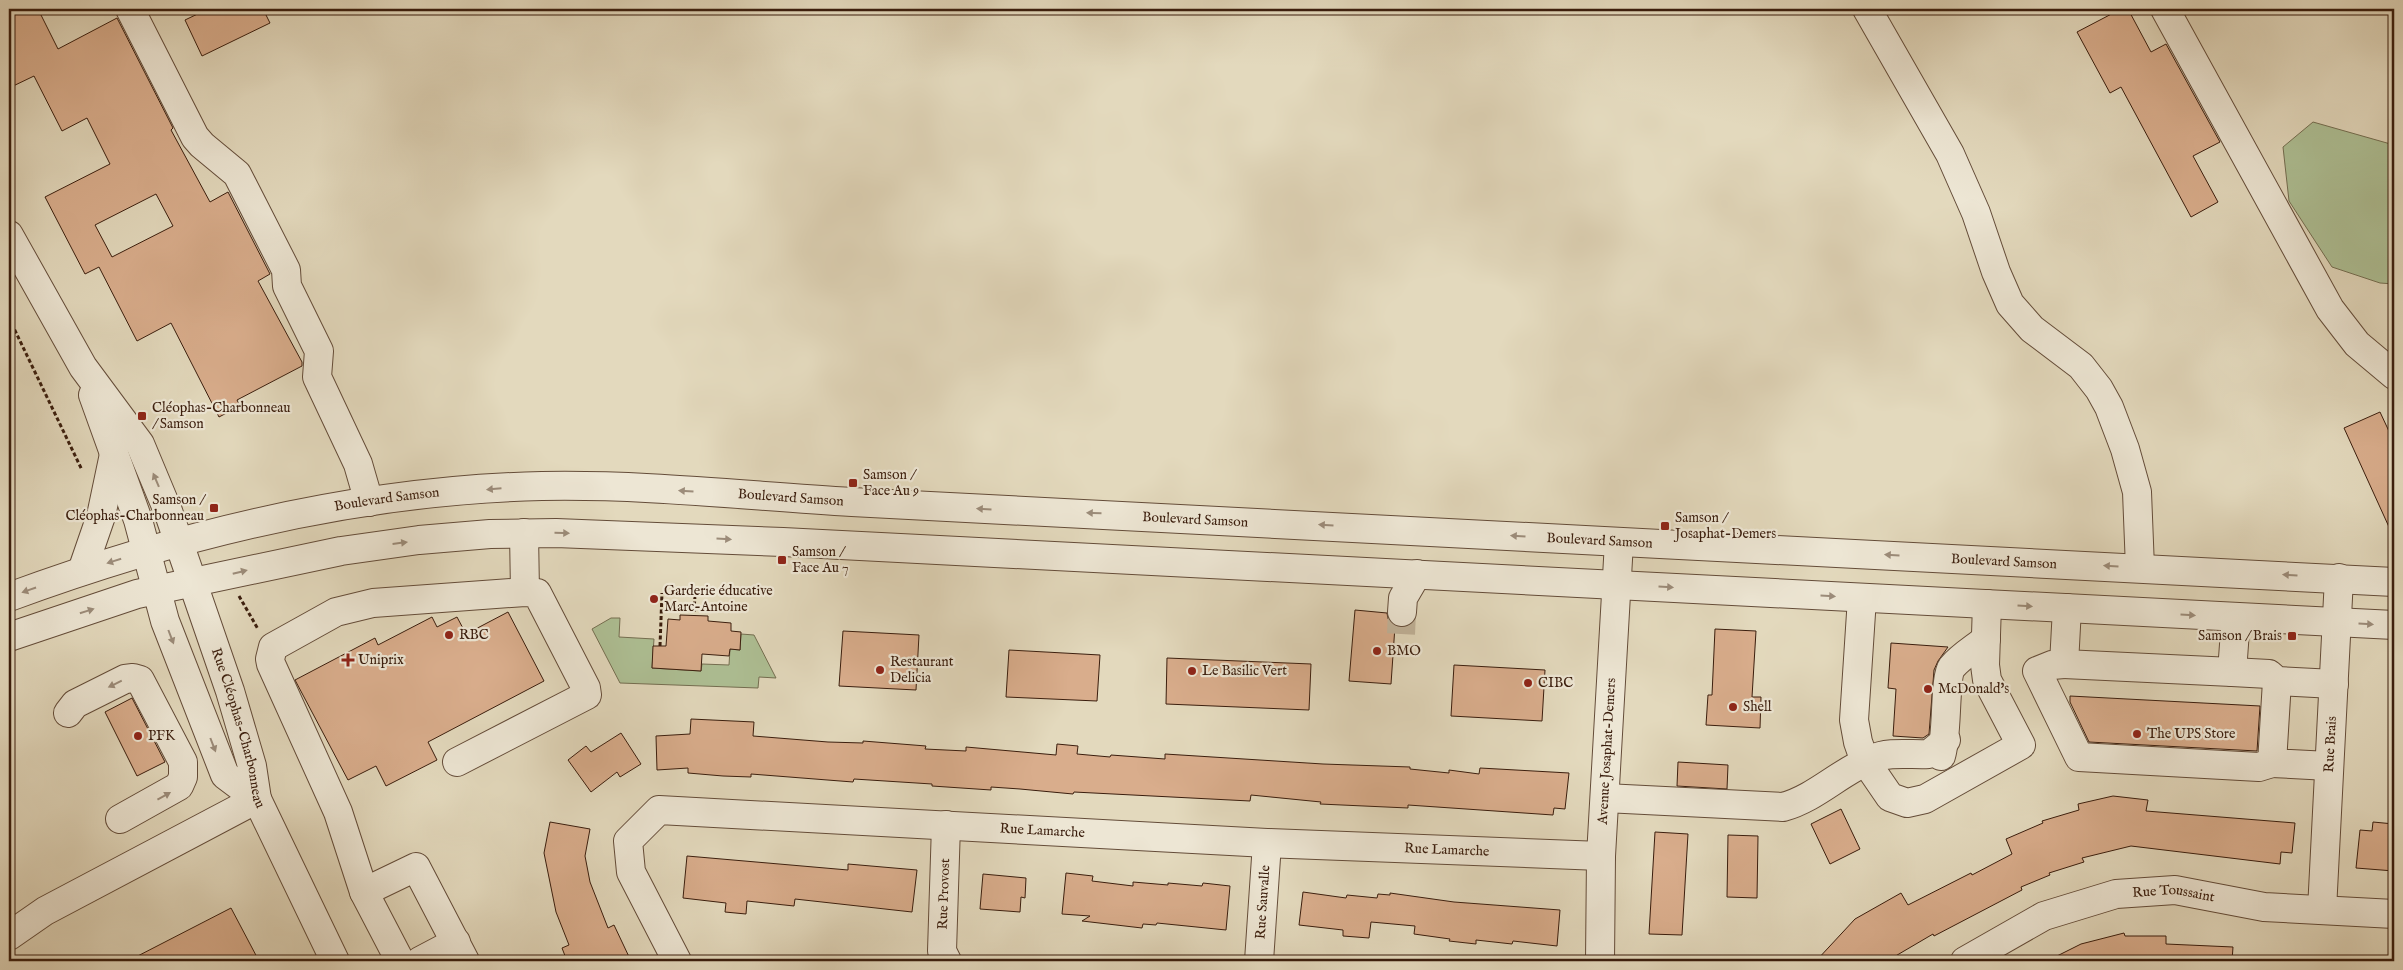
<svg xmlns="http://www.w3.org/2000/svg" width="2403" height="970" font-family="'IM FELL English',serif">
  <rect width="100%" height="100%" fill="#e3d9bd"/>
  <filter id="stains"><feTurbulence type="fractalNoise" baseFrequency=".004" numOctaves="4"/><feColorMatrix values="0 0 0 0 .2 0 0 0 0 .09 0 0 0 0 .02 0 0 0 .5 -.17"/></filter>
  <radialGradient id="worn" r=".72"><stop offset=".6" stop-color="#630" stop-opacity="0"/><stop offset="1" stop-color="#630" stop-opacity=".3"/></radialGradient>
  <g fill="#aec095" stroke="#746e51">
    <path d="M 2313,122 L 2394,145 L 2394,284 L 2380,283 L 2332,267 L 2289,201 L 2283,147 Z"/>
    <path d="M 611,618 L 620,618 L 619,637 L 654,639 L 652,668 L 701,671 L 702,664 L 729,665 L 730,649 L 740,650 L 741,634 L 754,635 L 776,678 L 759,677 L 758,688 L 620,683 L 592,629 Z"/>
  </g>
  <g fill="#d9ad8c" stroke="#3a1d0d" fill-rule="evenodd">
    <path d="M 9,9 L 38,9 L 58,49 L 117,18 L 173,128 L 171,130 L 210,202 L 228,192 L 270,274 L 258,281 L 302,362 L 302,366 L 237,400 L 240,406 L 219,417 L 171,323 L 137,341 L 99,267 L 85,274 L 45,197 L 110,164 L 87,118 L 62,131 L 34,76 L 9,88 ZM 156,194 L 173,226 L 112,257 L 95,225 Z"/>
    <path d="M 208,9 L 263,9 L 270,23 L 202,56 L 185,20 Z"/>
    <path d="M 2121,9 L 2128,9 L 2151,52 L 2166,44 L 2220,142 L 2193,156 L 2218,202 L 2191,217 L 2121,87 L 2110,93 L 2077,32 Z"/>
    <path d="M 2380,412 L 2394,442 L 2394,538 L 2344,428 Z"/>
    <path d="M 1355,610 L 1387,613 L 1388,619 L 1395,626 L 1391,684 L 1349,681 Z"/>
    <path d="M 508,612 L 544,681 L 428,742 L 437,760 L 386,786 L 376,766 L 348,780 L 295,680 L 375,638 L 378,645 L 432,617 L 437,627 L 457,617 L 466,634 Z"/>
    <path d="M 680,615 L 708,616 L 708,621 L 731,623 L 731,631 L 741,632 L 740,650 L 730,649 L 729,656 L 702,654 L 701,671 L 652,668 L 653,646 L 666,646 L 668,619 L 680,620 Z"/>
    <path d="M 1715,629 L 1756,631 L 1752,697 L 1761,697 L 1760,728 L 1706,725 L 1708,695 L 1712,695 Z"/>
    <path d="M 843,631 L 919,635 L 916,690 L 839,686 Z"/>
    <path d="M 1891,643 L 1948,647 L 1938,661 L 1934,670 L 1929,734 L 1923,738 L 1893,736 L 1896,689 L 1888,688 Z"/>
    <path d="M 1009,650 L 1100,655 L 1097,701 L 1006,697 Z"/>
    <path d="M 1167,658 L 1311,664 L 1309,710 L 1166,704 Z"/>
    <path d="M 1454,665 L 1545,670 L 1542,721 L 1451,716 Z"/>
    <path d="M 2070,696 L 2260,706 L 2257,751 L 2089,742 L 2070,702 Z"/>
    <path d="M 132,698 L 165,762 L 137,776 L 105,712 Z"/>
    <path d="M 691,719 L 754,722 L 753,736 L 828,742 L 863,743 L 863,741 L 926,746 L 925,749 L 966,751 L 966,747 L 1056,755 L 1057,744 L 1078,746 L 1077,754 L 1110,757 L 1111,755 L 1165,759 L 1165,754 L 1323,764 L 1410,767 L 1410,769 L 1449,773 L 1449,770 L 1479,774 L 1480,768 L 1569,773 L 1565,809 L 1554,808 L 1553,815 L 1408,805 L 1408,808 L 1320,804 L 1321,802 L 1251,795 L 1250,801 L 1074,792 L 1073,794 L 1020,789 L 991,787 L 991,790 L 932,786 L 932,784 L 854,779 L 853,782 L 751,774 L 751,777 L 723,776 L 688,773 L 688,768 L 657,770 L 656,736 L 690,734 Z"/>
    <path d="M 621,733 L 641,764 L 620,777 L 617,772 L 591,792 L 568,760 L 586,746 L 591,752 Z"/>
    <path d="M 1678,762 L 1728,765 L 1727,789 L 1677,786 Z"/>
    <path d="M 2113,796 L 2148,800 L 2146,811 L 2295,823 L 2292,853 L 2281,852 L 2280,864 L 2131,846 L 2082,858 L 2084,862 L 2049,873 L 2050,875 L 2021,887 L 2022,890 L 1934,936 L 1933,934 L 1887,961 L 1816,961 L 1855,919 L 1901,893 L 1908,905 L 1971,873 L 1972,875 L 2012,854 L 2006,839 L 2043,823 L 2042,821 L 2079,810 L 2078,804 Z"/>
    <path d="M 1841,809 L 1860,849 L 1830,864 L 1811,824 Z"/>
    <path d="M 550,822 L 590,829 L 585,856 L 590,882 L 608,928 L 614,925 L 631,961 L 567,961 L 562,948 L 569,945 L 556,912 L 544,853 Z"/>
    <path d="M 2373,822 L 2394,824 L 2394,871 L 2356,868 L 2360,830 L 2372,831 Z"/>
    <path d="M 1655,832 L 1688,834 L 1682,935 L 1649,934 Z"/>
    <path d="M 1728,835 L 1758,836 L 1757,898 L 1727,897 Z"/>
    <path d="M 687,856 L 848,870 L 848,864 L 917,870 L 912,912 L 795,899 L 794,906 L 747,901 L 746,914 L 725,912 L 726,903 L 683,898 Z"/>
    <path d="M 1066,873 L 1093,876 L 1092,881 L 1133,886 L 1133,882 L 1168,885 L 1168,883 L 1202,886 L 1203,883 L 1230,886 L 1226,930 L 1157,923 L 1156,925 L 1143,924 L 1142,928 L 1082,921 L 1090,916 L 1062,914 Z"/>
    <path d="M 983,874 L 1026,878 L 1025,898 L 1021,897 L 1020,912 L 980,909 Z"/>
    <path d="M 1303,892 L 1346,898 L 1347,895 L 1377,898 L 1378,894 L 1390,895 L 1390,893 L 1454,902 L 1560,910 L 1557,946 L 1513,941 L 1512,944 L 1476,940 L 1476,944 L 1449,941 L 1450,939 L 1414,934 L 1415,926 L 1371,922 L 1369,938 L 1343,936 L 1343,930 L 1299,925 Z"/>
    <path d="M 231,908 L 259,961 L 128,961 Z"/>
    <path d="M 2124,933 L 2125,936 L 2166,936 L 2166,944 L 2233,947 L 2232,961 L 2047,961 L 2081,944 Z"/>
  </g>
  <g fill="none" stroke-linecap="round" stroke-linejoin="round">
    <path stroke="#c1b39a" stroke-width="28" stroke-dasharray="28 14" stroke-linecap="butt" d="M 1401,634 L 1402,612"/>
    <defs>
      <g id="minor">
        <path d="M 130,9 L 195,137 L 202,145 L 237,174 L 286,270 L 287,286 L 319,351 L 317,377 L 358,464 L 369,502"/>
        <path d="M 1867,9 L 1950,154 L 1976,213 L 1996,272 L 2010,304 L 2032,329 L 2081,366 L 2099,389 L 2109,407 L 2125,449 L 2137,492 L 2140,568"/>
        <path d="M 2165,9 L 2330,309 L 2357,344 L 2394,375"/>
        <path id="s1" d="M 9,235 L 83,367 L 140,444 L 168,511 L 230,691 L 252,766 L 257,799 L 335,961"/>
        <path d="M 93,395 L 138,520 L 165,621 L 225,775 L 257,799"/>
        <path d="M 524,533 L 525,592"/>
        <path d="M 82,571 L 101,516 L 114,454"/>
        <path id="s2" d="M 9,597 C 180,534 359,490 542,486 C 645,484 749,496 852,502 L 2394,582"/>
        <path d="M 1862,598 L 1854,720 L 1858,742 L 1864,759 L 1890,797 L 1907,803 L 1925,799 L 2021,745 L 1987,680 L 1985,665 L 1987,604"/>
        <path d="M 2067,608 L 2064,664 L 2232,672 L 2236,617"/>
        <path d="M 1402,612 L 1403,598 L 1417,574"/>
        <path d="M 9,637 L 137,594 L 341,551 L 419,540 L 490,534 L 556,533 L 783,542 L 2394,625"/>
        <path d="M 2064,664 L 2052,665 L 2037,671 L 2079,757 L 2259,767 L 2272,763"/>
        <path d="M 2232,672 L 2269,674 L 2277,681 L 2334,684"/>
        <path d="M 2277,681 L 2272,763 L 2329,766"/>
        <path d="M 68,713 L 75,704 L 125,679 L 133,678 L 140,680 L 183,762 L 183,777 L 179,786 L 120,819"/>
        <path d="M 1941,756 C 1948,735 1944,678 1952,667 C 1961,656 1975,648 1986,639"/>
        <path d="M 1605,798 L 1783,807 C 1816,798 1841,771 1872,759 C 1889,751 1911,755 1929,754 L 1946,740"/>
        <path d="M 946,825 L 942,951 L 947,961"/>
        <path d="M 364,892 L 416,867 L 465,961"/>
        <path id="s3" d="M 2322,910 L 2339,578"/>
        <path d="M 9,936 L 45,911 L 257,799"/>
        <path d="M 400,961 L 364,892 L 338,812 L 271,664 L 270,659 L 273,647 L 336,612 L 373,603 L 525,592 L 537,593 L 586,688 L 587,695 L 457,762"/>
        <path d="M 420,961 L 456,942"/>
        <path id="s4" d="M 677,961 L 631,872 L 628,841 L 659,810 L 1267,843 L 1601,856"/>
        <path id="s5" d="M 1259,961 L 1267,843"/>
        <path id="s6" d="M 1600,961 L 1601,856 L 1619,542"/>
        <path id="s7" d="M 1965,961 L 2044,916 L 2116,894 L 2175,890 L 2264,907 L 2394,914"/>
      </g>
    </defs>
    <use href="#minor" stroke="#644c39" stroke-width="30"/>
    <g stroke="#3a1d0d" stroke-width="3" stroke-dasharray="4 2.5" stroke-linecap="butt">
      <path d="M 9,318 L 82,470"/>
      <path d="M 239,596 L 258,629"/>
      <path d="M 694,612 L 695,595"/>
      <path d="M 660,646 L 662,593"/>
    </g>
    <use href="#minor" stroke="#ede6d4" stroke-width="28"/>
  </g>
  <defs><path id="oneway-solid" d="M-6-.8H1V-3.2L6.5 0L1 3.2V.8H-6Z" transform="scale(1.25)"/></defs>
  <g fill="#9c8c7a">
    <use href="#oneway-solid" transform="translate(156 480) rotate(-113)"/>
    <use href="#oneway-solid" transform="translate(494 489) rotate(175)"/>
    <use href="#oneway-solid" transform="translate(686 491) rotate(-176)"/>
    <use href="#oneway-solid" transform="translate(984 509) rotate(-177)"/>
    <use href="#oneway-solid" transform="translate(1094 513) rotate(-178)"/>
    <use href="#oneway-solid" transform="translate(1326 525) rotate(-177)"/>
    <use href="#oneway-solid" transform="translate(562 533) rotate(1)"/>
    <use href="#oneway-solid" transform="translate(1518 536) rotate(-177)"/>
    <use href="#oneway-solid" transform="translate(724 539) rotate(3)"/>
    <use href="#oneway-solid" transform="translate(400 543) rotate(-7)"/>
    <use href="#oneway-solid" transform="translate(1892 555) rotate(-177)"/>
    <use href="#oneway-solid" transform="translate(114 561) rotate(163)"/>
    <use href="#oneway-solid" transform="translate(2111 566) rotate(-177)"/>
    <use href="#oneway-solid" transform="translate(240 572) rotate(-14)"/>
    <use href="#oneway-solid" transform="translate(2290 575) rotate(-177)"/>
    <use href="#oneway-solid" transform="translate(1666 587) rotate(3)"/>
    <use href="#oneway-solid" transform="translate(29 590) rotate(161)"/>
    <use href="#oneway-solid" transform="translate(1828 596) rotate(3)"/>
    <use href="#oneway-solid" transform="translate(2025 606) rotate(3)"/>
    <use href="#oneway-solid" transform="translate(87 611) rotate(-18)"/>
    <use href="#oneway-solid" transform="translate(2188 615) rotate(3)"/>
    <use href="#oneway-solid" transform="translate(2366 624) rotate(3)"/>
    <use href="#oneway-solid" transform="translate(171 637) rotate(69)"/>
    <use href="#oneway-solid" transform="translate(115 684) rotate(154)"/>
    <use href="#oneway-solid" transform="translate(213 745) rotate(69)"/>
    <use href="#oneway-solid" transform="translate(164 796) rotate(-29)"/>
  </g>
  <g fill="#8f2418" stroke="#ede6d4" stroke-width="2">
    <rect x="137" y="411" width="10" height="10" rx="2.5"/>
    <rect x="848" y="478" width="10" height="10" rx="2.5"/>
    <rect x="209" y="503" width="10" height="10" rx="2.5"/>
    <rect x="1660" y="521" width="10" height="10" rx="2.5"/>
    <rect x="777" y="555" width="10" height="10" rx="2.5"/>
    <circle cx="654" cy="599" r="5"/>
    <circle cx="449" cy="635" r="5"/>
    <rect x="2287" y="631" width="10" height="10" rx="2.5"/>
    <circle cx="1377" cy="651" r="5"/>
    <path d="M345.5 652.5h5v5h5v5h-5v5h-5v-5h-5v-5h5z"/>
    <circle cx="880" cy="670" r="5"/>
    <circle cx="1192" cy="671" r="5"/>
    <circle cx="1528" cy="683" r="5"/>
    <circle cx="1928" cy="689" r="5"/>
    <circle cx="1733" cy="707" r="5"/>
    <circle cx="2137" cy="734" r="5"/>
    <circle cx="138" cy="736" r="5"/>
  </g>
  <g text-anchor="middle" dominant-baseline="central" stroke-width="4.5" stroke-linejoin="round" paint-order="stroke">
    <g font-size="14" fill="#3a1d0d" stroke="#ede6d4" text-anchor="start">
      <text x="152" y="408">Cléophas-Charbonneau<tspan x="152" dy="16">/ Samson</tspan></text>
      <text x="863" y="475">Samson /<tspan x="863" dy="16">Face Au 9</tspan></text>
      <text x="204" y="500" text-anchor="end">Samson /<tspan x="204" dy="16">Cléophas-Charbonneau</tspan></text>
      <text x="1675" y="518">Samson /<tspan x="1675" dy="16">Josaphat-Demers</tspan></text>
      <text x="792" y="552">Samson /<tspan x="792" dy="16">Face Au 7</tspan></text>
      <text x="664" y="591">Garderie éducative<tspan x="664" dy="16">Marc-Antoine</tspan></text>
      <text x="459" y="635">RBC</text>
      <text x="2282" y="636" text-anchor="end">Samson / Brais</text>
      <text x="1387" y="651">BMO</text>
      <text x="358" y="660">Uniprix</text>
      <text x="890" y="662">Restaurant<tspan x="890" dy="16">Delicia</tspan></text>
      <text x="1202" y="671">Le Basilic Vert</text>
      <text x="1538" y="683">CIBC</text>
      <text x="1938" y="689">McDonald's</text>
      <text x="1743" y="707">Shell</text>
      <text x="2147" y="734">The UPS Store</text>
      <text x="148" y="736">PFK</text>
    </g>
    <g font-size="14" fill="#3a1d0d" stroke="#ede6d4">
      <text stroke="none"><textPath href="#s2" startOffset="796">Boulevard Samson</textPath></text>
      <text stroke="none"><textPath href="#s2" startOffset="391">Boulevard Samson</textPath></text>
      <text stroke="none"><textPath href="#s2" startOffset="1201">Boulevard Samson</textPath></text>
      <text stroke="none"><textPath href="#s2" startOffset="1606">Boulevard Samson</textPath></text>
      <text stroke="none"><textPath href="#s2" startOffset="2011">Boulevard Samson</textPath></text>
      <text stroke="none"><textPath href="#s1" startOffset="548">Rue Cléophas-Charbonneau</textPath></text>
      <text stroke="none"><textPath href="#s3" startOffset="166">Rue Brais</textPath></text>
      <text stroke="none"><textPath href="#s6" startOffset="210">Avenue Josaphat-Demers</textPath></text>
      <text stroke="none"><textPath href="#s4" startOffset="559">Rue Lamarche</textPath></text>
      <text stroke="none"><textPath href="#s4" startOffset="964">Rue Lamarche</textPath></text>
      <text transform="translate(944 894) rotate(-88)">Rue Provost</text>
      <text stroke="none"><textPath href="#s7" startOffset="224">Rue Toussaint</textPath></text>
      <text stroke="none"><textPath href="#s5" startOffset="59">Rue Sauvalle</textPath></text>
    </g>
  </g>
  <rect width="2403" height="970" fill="none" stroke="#e3d9bd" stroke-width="30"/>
  <rect x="10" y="10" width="2383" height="950" fill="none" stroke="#3a1d0d" stroke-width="2.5"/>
  <rect x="15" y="15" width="2373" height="940" fill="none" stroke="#3a1d0d"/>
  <rect width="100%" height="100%" filter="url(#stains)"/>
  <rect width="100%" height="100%" fill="url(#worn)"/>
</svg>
